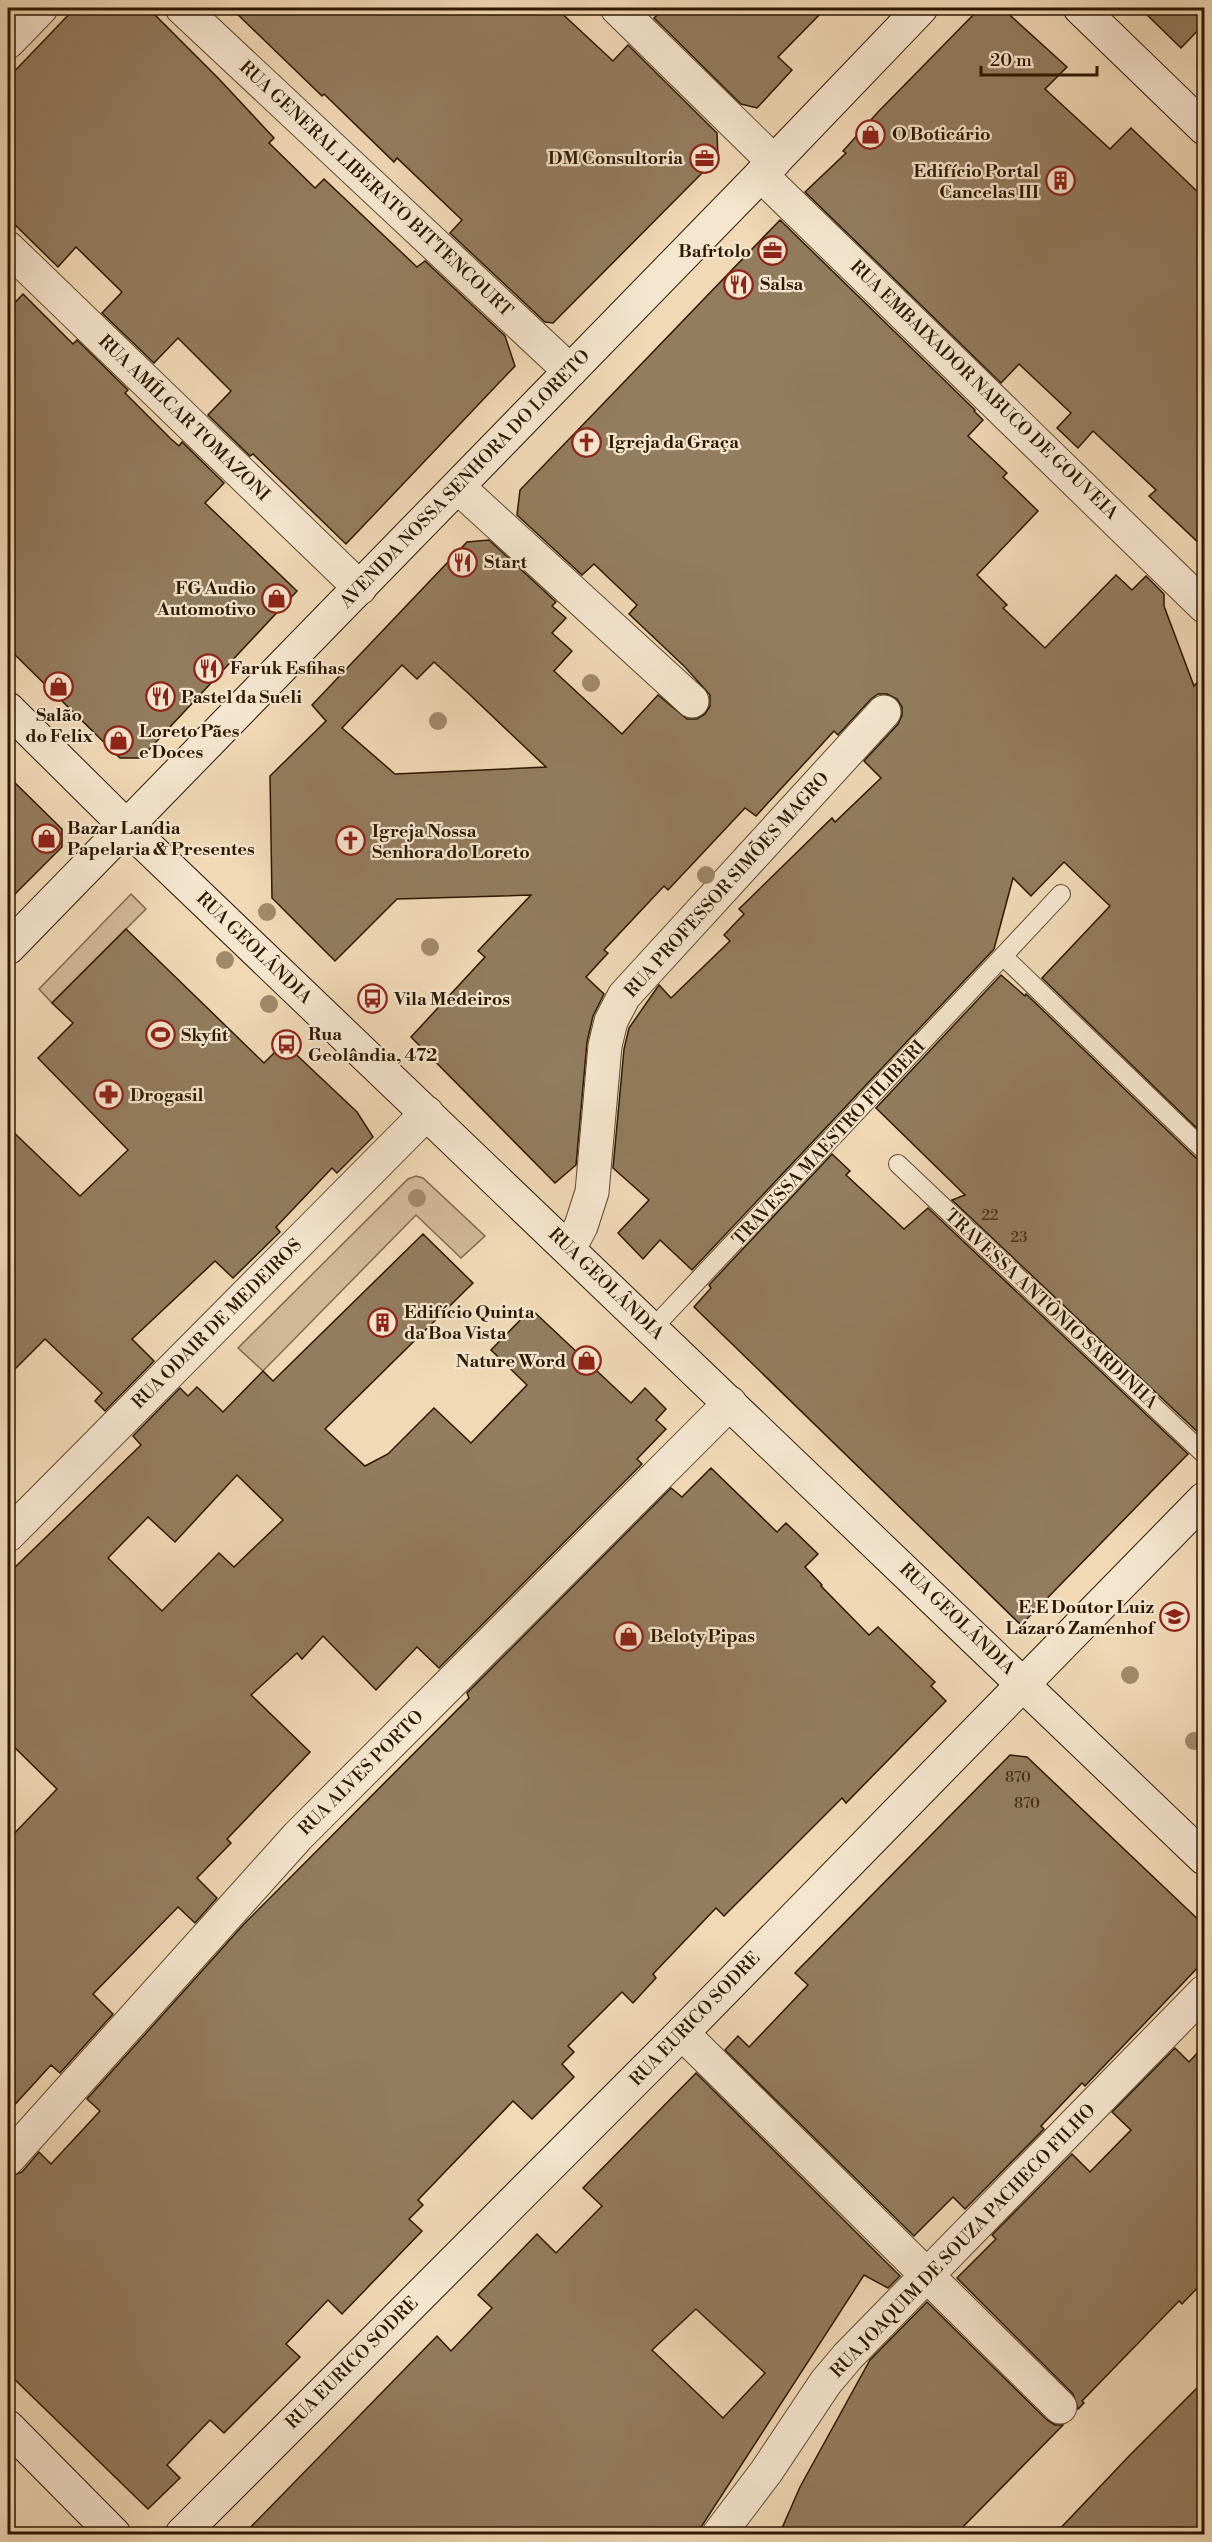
<svg xmlns="http://www.w3.org/2000/svg" width="1212" height="2542" font-family="'Libre Bodoni',serif">
  <rect width="100%" height="100%" fill="#f1d9b6"/>
  <filter id="stains"><feTurbulence type="fractalNoise" baseFrequency=".00333" numOctaves="4"/><feColorMatrix values="0 0 0 0 .2 0 0 0 0 .09 0 0 0 0 .02 0 0 0 .5 -.17"/></filter>
  <radialGradient id="worn" r=".72"><stop offset=".6" stop-color="#630" stop-opacity="0"/><stop offset="1" stop-color="#630" stop-opacity=".3"/></radialGradient>
  <g fill="#d0b897" stroke="#7e684c" stroke-width="1.5">
    <path d="M 131,894 L 146,909 L 52,1003 L 39,989 Z"/>
    <path d="M 416,1176 L 423,1178 L 485,1236 L 461,1258 L 416,1215 L 263,1371 L 238,1348 L 408,1179 Z"/>
  </g>
  <g fill="#937c5f" stroke="#2d1700" stroke-width="1.5" fill-rule="evenodd">
    <path d="M 75,8 L 148,8 L 219,79 L 274,138 L 269,143 L 315,188 L 324,179 L 417,267 L 425,261 L 505,336 L 515,366 L 346,544 L 253,454 L 250,456 L 208,415 L 231,391 L 178,338 L 154,363 L 102,313 L 122,292 L 76,247 L 58,267 L 8,218 L 8,78 Z"/>
    <path d="M 231,8 L 556,8 L 613,61 L 628,45 L 717,133 L 718,157 L 553,323 L 545,322 L 450,233 L 462,220 L 397,158 L 394,162 L 324,94 L 322,96 Z"/>
    <path d="M 665,8 L 826,8 L 778,57 L 792,70 L 757,108 L 741,104 L 654,18 Z"/>
    <path d="M 980,8 L 1002,8 L 1067,67 L 1045,89 L 1110,149 L 1131,128 L 1204,198 L 1204,548 L 1149,496 L 1156,490 L 1093,431 L 1078,448 L 1057,428 L 1071,413 L 1019,364 L 1001,383 L 805,192 L 846,153 L 843,151 L 878,112 Z"/>
    <path d="M 1140,8 L 1204,8 L 1204,24 L 1181,48 Z"/>
    <path d="M 780,220 L 975,410 L 974,411 L 983,420 L 968,436 L 1007,473 L 1003,477 L 1038,511 L 977,575 L 1007,605 L 1003,608 L 1045,648 L 1116,575 L 1132,590 L 1146,576 L 1164,594 L 1164,606 L 1194,686 L 1204,675 L 1204,1135 L 1042,978 L 1110,906 L 1064,862 L 1031,896 L 1013,878 L 994,949 L 692,1270 L 660,1240 L 643,1259 L 618,1233 L 649,1200 L 613,1168 L 624,1049 L 629,1028 L 659,985 L 671,998 L 730,941 L 724,935 L 744,914 L 739,909 L 832,818 L 835,822 L 881,778 L 864,761 L 898,724 L 902,715 L 902,707 L 897,699 L 887,694 L 878,694 L 871,699 L 838,735 L 834,731 L 756,816 L 745,808 L 668,890 L 664,886 L 604,950 L 608,953 L 586,977 L 604,994 L 593,1016 L 587,1042 L 576,1165 L 555,1183 L 411,1037 L 485,957 L 478,951 L 531,895 L 397,899 L 335,961 L 272,898 L 270,776 L 326,721 L 312,705 L 467,542 L 489,540 L 556,602 L 552,606 L 566,618 L 552,633 L 572,651 L 554,671 L 622,734 L 658,695 L 687,719 L 697,719 L 705,714 L 710,706 L 710,695 L 685,667 L 629,614 L 637,605 L 594,564 L 582,575 L 517,515 L 520,490 ZM 434,662 L 468,693 L 546,767 L 395,774 L 342,728 L 402,665 L 417,679 Z"/>
    <path d="M 23,294 L 73,344 L 77,340 L 128,390 L 125,393 L 171,439 L 179,446 L 182,442 L 224,483 L 205,503 L 297,591 L 141,758 L 120,758 L 8,648 L 8,310 Z"/>
    <path d="M 8,776 L 62,829 L 62,847 L 8,901 Z"/>
    <path d="M 126,929 L 264,1063 L 284,1043 L 357,1112 L 373,1137 L 337,1173 L 332,1168 L 276,1227 L 280,1232 L 233,1278 L 215,1261 L 132,1339 L 154,1361 L 105,1411 L 95,1401 L 102,1393 L 45,1339 L 8,1376 L 8,1127 L 80,1196 L 128,1150 L 38,1058 L 73,1023 L 52,1003 Z"/>
    <path d="M 1001,975 L 1025,996 L 1026,994 L 1196,1158 L 1204,1161 L 1204,1438 L 952,1200 L 965,1195 L 876,1108 Z"/>
    <path d="M 832,1154 L 850,1171 L 846,1175 L 904,1229 L 928,1208 L 1188,1454 L 1021,1625 L 694,1307 L 711,1288 L 709,1285 Z"/>
    <path d="M 423,1234 L 473,1283 L 325,1429 L 365,1466 L 388,1454 L 434,1408 L 471,1443 L 527,1385 L 491,1350 L 531,1309 L 631,1403 L 645,1388 L 666,1409 L 656,1420 L 666,1429 L 637,1459 L 642,1464 L 439,1668 L 417,1647 L 376,1690 L 323,1636 L 302,1659 L 297,1653 L 251,1695 L 310,1752 L 227,1839 L 231,1843 L 197,1878 L 217,1898 L 195,1923 L 178,1907 L 93,1994 L 113,2014 L 60,2073 L 51,2065 L 8,2112 L 8,1840 L 57,1789 L 8,1741 L 8,1574 L 141,1445 L 133,1436 L 180,1388 L 188,1396 L 197,1387 L 223,1412 L 263,1371 L 273,1381 ZM 237,1475 L 283,1520 L 234,1567 L 219,1553 L 162,1611 L 108,1558 L 148,1517 L 175,1542 Z"/>
    <path d="M 711,1468 L 777,1532 L 786,1523 L 818,1554 L 805,1567 L 822,1585 L 821,1586 L 869,1635 L 878,1627 L 935,1682 L 931,1686 L 946,1701 L 846,1803 L 842,1798 L 724,1916 L 716,1908 L 653,1974 L 656,1978 L 633,2003 L 622,1992 L 568,2046 L 574,2052 L 562,2064 L 574,2077 L 532,2119 L 513,2101 L 418,2200 L 423,2205 L 409,2219 L 422,2231 L 342,2314 L 328,2300 L 286,2344 L 300,2357 L 224,2433 L 210,2420 L 167,2465 L 180,2478 L 148,2509 L 8,2373 L 8,2177 L 22,2172 L 39,2152 L 51,2164 L 100,2111 L 87,2099 L 244,1924 L 469,1698 L 467,1693 L 671,1488 L 682,1497 Z"/>
    <path d="M 1010,1755 L 1027,1757 L 1204,1925 L 1204,1961 L 1085,2086 L 1082,2083 L 1041,2126 L 1044,2129 L 965,2209 L 953,2197 L 914,2236 L 725,2050 L 738,2036 L 749,2047 L 771,2024 L 808,1985 L 795,1973 Z"/>
    <path d="M 1204,2046 L 1204,2281 L 1182,2304 L 1179,2301 L 1082,2401 L 1084,2403 L 1078,2409 L 1073,2394 L 957,2278 L 996,2239 L 992,2235 L 1072,2154 L 1090,2172 L 1131,2130 L 1112,2112 L 1175,2048 L 1189,2062 Z"/>
    <path d="M 696,2073 L 900,2276 L 888,2288 L 864,2275 L 696,2535 L 243,2535 L 437,2336 L 451,2351 L 492,2308 L 478,2295 L 537,2234 L 556,2253 L 602,2206 L 583,2188 ZM 696,2309 L 765,2373 L 723,2418 L 652,2350 Z"/>
    <path d="M 927,2302 L 1047,2420 L 1055,2425 L 1063,2425 L 955,2535 L 779,2535 L 800,2487 L 870,2360 Z"/>
    <path d="M 1204,2381 L 1204,2535 L 1054,2535 L 1130,2455 Z"/>
  </g>
  <g fill="none" stroke-linecap="round" stroke-linejoin="round">
    <defs>
      <g id="lane">
        <path d="M 1003,956 L 1061,894"/>
        <path d="M 898,1164 L 1204,1454"/>
        <path d="M 653,1328 L 1003,956 L 1204,1150"/>
      </g>
      <g id="street">
        <path d="M 182,8 L 570,371"/>
        <path d="M 617,8 L 774,162"/>
        <path d="M 8,42 L 41,8"/>
        <path d="M 761,175 L 1204,606"/>
        <path d="M 8,248 L 360,588"/>
        <path d="M 458,487 L 692,701"/>
        <path d="M 569,1249 L 581,1226 L 592,1192 L 605,1046 L 611,1021 L 624,996 L 884,712"/>
        <path d="M 8,1535 L 427,1113"/>
        <path d="M 682,2033 L 1060,2407"/>
        <path d="M 8,2159 L 298,1836 L 730,1403"/>
        <path d="M 719,2534 L 766,2472 L 826,2382 L 848,2356 L 1204,1992"/>
      </g>
      <g id="secondary">
        <path d="M 1080,8 L 1204,128"/>
        <path d="M 8,709 L 127,827 L 1204,1858"/>
        <path d="M 8,948 L 757,179 L 921,8"/>
        <path d="M 8,2427 L 114,2534"/>
        <path d="M 182,2534 L 682,2033 L 1204,1499"/>
      </g>
    </defs>
    <use href="#lane" stroke="#5e482e" stroke-width="20"/>
    <use href="#street" stroke="#5e482e" stroke-width="35"/>
    <use href="#secondary" stroke="#2d1700" stroke-width="35"/>
    <use href="#lane" stroke="#f6e6d0" stroke-width="18"/>
    <use href="#street" stroke="#f6e6d0" stroke-width="33"/>
    <use href="#secondary" stroke="#f6e6d0" stroke-width="33"/>
  </g>
  <g fill="#a0896b">
    <circle cx="591" cy="683" r="9"/>
    <circle cx="438" cy="721" r="9"/>
    <circle cx="706" cy="875" r="9"/>
    <circle cx="267" cy="912" r="9"/>
    <circle cx="430" cy="947" r="9"/>
    <circle cx="225" cy="960" r="9"/>
    <circle cx="269" cy="1004" r="9"/>
    <circle cx="417" cy="1198" r="9"/>
    <circle cx="1130" cy="1675" r="9"/>
    <circle cx="1194" cy="1741" r="9"/>
  </g>
  <defs>
    <symbol id="shop-ring" viewBox="-11 -11 22 22"><circle r="9.5" fill="#f6e6d0" stroke="#8f2418" stroke-width="1.5"/><path d="M-5-2.5h2.3a2.7 3.5 0 0 1 5.4 0H5L5.5 6h-11ZM-1.5-2.5h3a1.5 2.3 0 0 0-3 0Z" fill="#8f2418"/></symbol>
    <symbol id="office-ring" viewBox="-11 -11 22 22"><circle r="9.5" fill="#f6e6d0" stroke="#8f2418" stroke-width="1.5"/><path d="M-6-3h4V-5.5h4V-3h4V5H-6ZM-1-4.5V-3h2v-1.5ZM-6 0V1H6V0Z" fill="#8f2418"/></symbol>
    <symbol id="building-ring" viewBox="-11 -11 22 22"><circle r="9.5" fill="#f6e6d0" stroke="#8f2418" stroke-width="1.5"/><path d="M-4-6H4V6H1V3H-1V6H-4ZM-2.5-4.3h1.7v1.8h-1.7ZM.8-4.3h1.7v1.8H.8ZM-2.5-1h1.7V.8h-1.7ZM.8-1h1.7V.8H.8Z" fill="#8f2418"/></symbol>
    <symbol id="restaurant-ring" viewBox="-11 -11 22 22"><circle r="9.5" fill="#f6e6d0" stroke="#8f2418" stroke-width="1.5"/><path d="M-5-6h1v4h1v-4h1v4h1v-4h1v5L-1.5 .5V6h-2V.5L-5-1ZM5-6V6H3V1.5H1.5Q1.5-4 5-6Z" fill="#8f2418"/></symbol>
    <symbol id="church-ring" viewBox="-11 -11 22 22"><circle r="9.5" fill="#f6e6d0" stroke="#8f2418" stroke-width="1.5"/><path d="M-1.2-6h2.4v3.5h3.3v2.4h-3.3V6h-2.4V-.1h-3.3v-2.4h3.3Z" fill="#8f2418"/></symbol>
    <symbol id="bus-ring" viewBox="-11 -11 22 22"><circle r="9.5" fill="#f6e6d0" stroke="#8f2418" stroke-width="1.5"/><path d="M-5-6H5V4H4V6H2V4H-2V6H-4V4H-5ZM-3.5-4V0h7V-4ZM-3.5 1.2v1.5H-2V1.2ZM2 1.2v1.5H3.5V1.2Z" fill="#8f2418"/></symbol>
    <symbol id="stadium-ring" viewBox="-11 -11 22 22"><circle r="9.5" fill="#f6e6d0" stroke="#8f2418" stroke-width="1.5"/><path d="M0-5a6.5 5 0 1 0 0 10a6.5 5 0 1 0 0-10ZM-3.5-1.8h7v3.6h-7Z" fill="#8f2418"/></symbol>
    <symbol id="pharmacy-ring" viewBox="-11 -11 22 22"><circle r="9.5" fill="#f6e6d0" stroke="#8f2418" stroke-width="1.5"/><path d="M-2-6h4v4h4v4h-4v4h-4v-4h-4v-4h4Z" fill="#8f2418"/></symbol>
    <symbol id="school-ring" viewBox="-11 -11 22 22"><circle r="9.5" fill="#f6e6d0" stroke="#8f2418" stroke-width="1.5"/><path d="M0-5L7-2L0 1L-7-2ZM-4 1L0 2.5L4 1V4Q0 6-4 4Z" fill="#8f2418"/></symbol>
  </defs>
  <g fill-rule="evenodd">
    <use href="#shop-ring" x="854" y="118" width="33" height="33"/>
    <use href="#office-ring" x="688" y="142" width="33" height="33"/>
    <use href="#building-ring" x="1044" y="164" width="33" height="33"/>
    <use href="#office-ring" x="756" y="234" width="33" height="33"/>
    <use href="#restaurant-ring" x="722" y="268" width="33" height="33"/>
    <use href="#church-ring" x="570" y="426" width="33" height="33"/>
    <use href="#restaurant-ring" x="446" y="546" width="33" height="33"/>
    <use href="#shop-ring" x="260" y="582" width="33" height="33"/>
    <use href="#restaurant-ring" x="192" y="652" width="33" height="33"/>
    <use href="#shop-ring" x="42" y="670" width="33" height="33"/>
    <use href="#restaurant-ring" x="144" y="680" width="33" height="33"/>
    <use href="#shop-ring" x="102" y="724" width="33" height="33"/>
    <use href="#shop-ring" x="30" y="822" width="33" height="33"/>
    <use href="#church-ring" x="334" y="824" width="33" height="33"/>
    <use href="#bus-ring" x="356" y="982" width="33" height="33"/>
    <use href="#stadium-ring" x="144" y="1018" width="33" height="33"/>
    <use href="#bus-ring" x="270" y="1028" width="33" height="33"/>
    <use href="#pharmacy-ring" x="92" y="1078" width="33" height="33"/>
    <use href="#building-ring" x="366" y="1306" width="33" height="33"/>
    <use href="#shop-ring" x="570" y="1344" width="33" height="33"/>
    <use href="#school-ring" x="1158" y="1600" width="33" height="33"/>
    <use href="#shop-ring" x="612" y="1620" width="33" height="33"/>
  </g>
  <g text-anchor="middle" dominant-baseline="central" stroke-width="4.5" stroke-linejoin="round" paint-order="stroke">
    <g font-size="15" fill="#463018">
      <text x="990" y="1215">22</text>
      <text x="1019" y="1237">23</text>
      <text x="1018" y="1777">870</text>
      <text x="1027" y="1803">870</text>
    </g>
    <g font-size="18" font-weight="bold" fill="#2d1700" stroke="#f6e6d0" text-anchor="start">
      <text x="892" y="134">O Boticário</text>
      <text x="683" y="158" text-anchor="end">DM Consultoria</text>
      <text x="1039" y="171" text-anchor="end">Edifício Portal<tspan x="1039" dy="21">Cancelas III</tspan></text>
      <text x="751" y="251" text-anchor="end">Bafrtolo</text>
      <text x="760" y="284">Salsa</text>
      <text x="608" y="442">Igreja da Graça</text>
      <text x="484" y="562">Start</text>
      <text x="256" y="588" text-anchor="end">FG Audio<tspan x="256" dy="21">Automotivo</tspan></text>
      <text x="230" y="668">Faruk Esfihas</text>
      <text x="181" y="697">Pastel da Sueli</text>
      <text x="59" y="715" text-anchor="middle">Salão<tspan x="59" dy="21">do Felix</tspan></text>
      <text x="139" y="731">Loreto Pães<tspan x="139" dy="21">e Doces</tspan></text>
      <text x="67" y="828">Bazar Landia<tspan x="67" dy="21">Papelaria &amp; Presentes</tspan></text>
      <text x="372" y="831">Igreja Nossa<tspan x="372" dy="21">Senhora do Loreto</tspan></text>
      <text x="394" y="999">Vila Medeiros</text>
      <text x="308" y="1034">Rua<tspan x="308" dy="21">Geolândia, 472</tspan></text>
      <text x="181" y="1035">Skyfit</text>
      <text x="130" y="1095">Drogasil</text>
      <text x="404" y="1312">Edifício Quinta<tspan x="404" dy="21">da Boa Vista</tspan></text>
      <text x="566" y="1361" text-anchor="end">Nature Word</text>
      <text x="1154" y="1607" text-anchor="end">E.E Doutor Luiz<tspan x="1154" dy="21">Lázaro Zamenhof</tspan></text>
      <text x="650" y="1636">Beloty Pipas</text>
    </g>
    <g font-size="18" fill="#2d1700" stroke="#f6e6d0">
      <text transform="translate(376 189) rotate(43)">RUA GENERAL LIBERATO BITTENCOURT</text>
      <text transform="translate(984 390) rotate(44)">RUA EMBAIXADOR NABUCO DE GOUVEIA</text>
      <text transform="translate(184 418) rotate(44)">RUA AMÍLCAR TOMAZONI</text>
      <text transform="translate(465 479) rotate(-46)">AVENIDA NOSSA SENHORA DO LORETO</text>
      <text transform="translate(727 885) rotate(-48)">RUA PROFESSOR SIMÕES MAGRO</text>
      <text transform="translate(254 948) rotate(44)">RUA GEOLÂNDIA</text>
      <text transform="translate(829 1143) rotate(-47)">TRAVESSA MAESTRO FILIBERI</text>
      <text transform="translate(606 1284) rotate(44)">RUA GEOLÂNDIA</text>
      <text transform="translate(1051 1309) rotate(43)">TRAVESSA ANTÔNIO SARDINHA</text>
      <text transform="translate(217 1324) rotate(-45)">RUA ODAIR DE MEDEIROS</text>
      <text transform="translate(957 1619) rotate(44)">RUA GEOLÂNDIA</text>
      <text transform="translate(361 1773) rotate(-45)">RUA ALVES PORTO</text>
      <text transform="translate(695 2019) rotate(-46)">RUA EURICO SODRE</text>
      <text transform="translate(963 2241) rotate(-46)">RUA JOAQUIM DE SOUZA PACHECO FILHO</text>
      <text transform="translate(352 2363) rotate(-45)">RUA EURICO SODRE</text>
    </g>
  </g>
  <rect width="1212" height="2542" fill="none" stroke="#f1d9b6" stroke-width="30"/>
  <rect x="9" y="9" width="1194" height="2524" fill="none" stroke="#2d1700" stroke-width="3"/>
  <rect x="15" y="15" width="1182" height="2512" fill="none" stroke="#2d1700" stroke-width="1.5"/>
  <path d="M981 66v9h116v-9" fill="none" stroke="#2d1700" stroke-width="3"/>
  <text x="990" y="66" font-size="18" fill="#2d1700" stroke="#f6e6d0" stroke-width="4.5" paint-order="stroke">20 m</text>
  <rect width="100%" height="100%" filter="url(#stains)"/>
  <rect width="100%" height="100%" fill="url(#worn)"/>
</svg>
